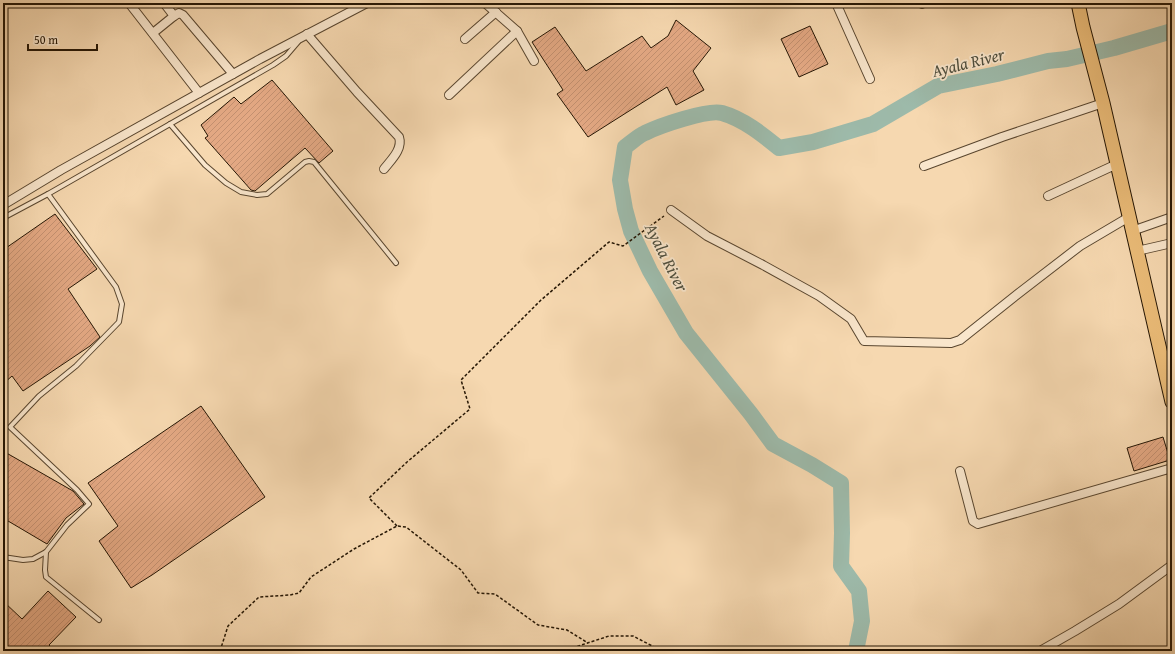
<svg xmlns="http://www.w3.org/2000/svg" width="1175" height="654" font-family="'Gentium Book Plus',serif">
  <defs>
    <pattern id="building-hatch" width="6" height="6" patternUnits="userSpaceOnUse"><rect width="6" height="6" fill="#e3a883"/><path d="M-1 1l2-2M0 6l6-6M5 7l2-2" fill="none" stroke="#c39070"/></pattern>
  </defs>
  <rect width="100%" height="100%" fill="#f6d8b0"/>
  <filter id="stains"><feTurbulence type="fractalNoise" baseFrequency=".005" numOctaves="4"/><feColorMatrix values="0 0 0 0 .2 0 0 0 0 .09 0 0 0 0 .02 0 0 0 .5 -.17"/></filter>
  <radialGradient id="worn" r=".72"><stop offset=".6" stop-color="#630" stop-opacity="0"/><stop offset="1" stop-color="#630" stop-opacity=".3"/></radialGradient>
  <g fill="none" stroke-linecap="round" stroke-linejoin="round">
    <path stroke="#9dbaaa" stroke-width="16" d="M 856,651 L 862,621 L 859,591 L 841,566 L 842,533 L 841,483 L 812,465 L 773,444 L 751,414 L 686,333 L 650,271 L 631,231 L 625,209 L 620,180 L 625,147 C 632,142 638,136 645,133 C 659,126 708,109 722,113 C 743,119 762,134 779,148 L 813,142 L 873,124 L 938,86 L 997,74 L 1048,61 L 1067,59 L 1114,48 L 1172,31"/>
  </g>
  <g fill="url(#building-hatch)" stroke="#251604">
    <path d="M 676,20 L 711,48 L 693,71 L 704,90 L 676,105 L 667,87 L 588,137 L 557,94 L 563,90 L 532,42 L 555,27 L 586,71 L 642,36 L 651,48 L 668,36 Z"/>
    <path d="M 810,26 L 828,64 L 799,77 L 781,39 Z"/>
    <path d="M 272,80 L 333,151 L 319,163 L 305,148 L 255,191 L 251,190 L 205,138 L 208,136 L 201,125 L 234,97 L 241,104 Z"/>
    <path d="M 55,214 L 97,269 L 68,289 L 100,337 L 90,346 L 23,391 L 12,376 L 3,384 L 3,250 Z"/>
    <path d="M 201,406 L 265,497 L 152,575 L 131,588 L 99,541 L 118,526 L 88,483 Z"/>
    <path d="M 1163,437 L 1170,460 L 1134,471 L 1127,448 Z"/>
    <path d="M 3,451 L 73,491 L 84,504 L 66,518 L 47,544 L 3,518 Z"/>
    <path d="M 48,591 L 76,617 L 49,645 L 55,651 L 3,651 L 3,601 L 22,619 Z"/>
  </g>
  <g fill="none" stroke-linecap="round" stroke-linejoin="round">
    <defs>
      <g id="lane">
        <path d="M 170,124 L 205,165 L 226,183 L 241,192 L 257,195 L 267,194 L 305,162 L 309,161 L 314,162 L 396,263"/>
        <path d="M 3,218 L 48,194 L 273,65 L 286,56 L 298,42"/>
        <path d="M 46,552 L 45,570 L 46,577 L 99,620"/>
        <path d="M 3,557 L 23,560 L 33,559 L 46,552 L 67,525 L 89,504 L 77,490 L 10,427 L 39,396 L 76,366 L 119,322 L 122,304 L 116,287 L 48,194"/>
      </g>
      <g id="street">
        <path d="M 129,3 L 199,93"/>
        <path d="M 164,3 L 174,16"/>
        <path d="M 485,3 L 517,31 L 534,61"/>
        <path d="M 836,3 L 870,79"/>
        <path d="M 922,3 L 922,4"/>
        <path d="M 153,33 L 174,16 L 179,13 L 183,15 L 233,74"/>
        <path d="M 307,34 L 357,92 L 399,137 C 403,149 391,160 384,169"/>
        <path d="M 465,39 L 496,12"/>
        <path d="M 449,95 L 517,31"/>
        <path d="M 924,166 L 1002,137 L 1103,103"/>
        <path d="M 1048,196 L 1117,164"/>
        <path d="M 3,205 L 61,170 L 260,59 L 367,3"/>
        <path d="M 671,210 L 707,236 L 763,265 L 819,296 L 851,319 L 864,341 L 951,343 L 960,340 L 1019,293 L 1080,246 L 1129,217"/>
        <path d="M 1132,231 L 1172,217"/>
        <path d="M 1137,251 L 1172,243"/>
        <path d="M 960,471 L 973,521 L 978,524 L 1172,468"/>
        <path d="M 1040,651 L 1075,631 L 1119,604 L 1172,565"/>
      </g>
      <path id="primary" d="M 1078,3 L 1083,27 L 1103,103 L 1172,402"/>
    </defs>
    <use href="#lane" stroke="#59462f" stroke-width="6"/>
    <use href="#street" stroke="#59462f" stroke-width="10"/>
    <use href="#primary" stroke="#251604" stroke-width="15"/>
    <g stroke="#251604" stroke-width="1.5" stroke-dasharray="3 2" stroke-linecap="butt">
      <path d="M 397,526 L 369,498 L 407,462 L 470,409 L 461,380 L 541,300 L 609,242 L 623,246 L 664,216"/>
      <path d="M 220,651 L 228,626 L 259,597 L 290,595 L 299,593 L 311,577 L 354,549 L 397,526 L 406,527 L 461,570 L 478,593 L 495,594 L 538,625 L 567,630 L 588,643"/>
      <path d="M 563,651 L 609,636 L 633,636 L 662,651"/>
    </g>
    <use href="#lane" stroke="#f9e6cc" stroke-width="4"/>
    <use href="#street" stroke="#f9e6cc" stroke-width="8"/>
    <use href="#primary" stroke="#ebbc78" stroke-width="13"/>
  </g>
  <g text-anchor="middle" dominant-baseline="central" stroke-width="3.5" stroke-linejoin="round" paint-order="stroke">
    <g font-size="17" font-style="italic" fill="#4f4f3e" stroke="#f9e6cc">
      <text transform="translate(968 62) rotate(-14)">Ayala River</text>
      <text transform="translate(667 257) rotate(63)">Ayala River</text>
    </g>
  </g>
  <rect width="1175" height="654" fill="none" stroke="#f6d8b0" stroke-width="16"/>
  <rect x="4" y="4" width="1167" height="646" fill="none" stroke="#251604" stroke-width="2"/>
  <rect x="8" y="8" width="1159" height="638" fill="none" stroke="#251604"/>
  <path d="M28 44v6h69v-6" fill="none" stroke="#251604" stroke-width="2"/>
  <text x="34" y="44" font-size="12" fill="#251604" stroke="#f9e6cc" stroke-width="3" paint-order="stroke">50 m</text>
  <rect width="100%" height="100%" filter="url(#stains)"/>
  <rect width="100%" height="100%" fill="url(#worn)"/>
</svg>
